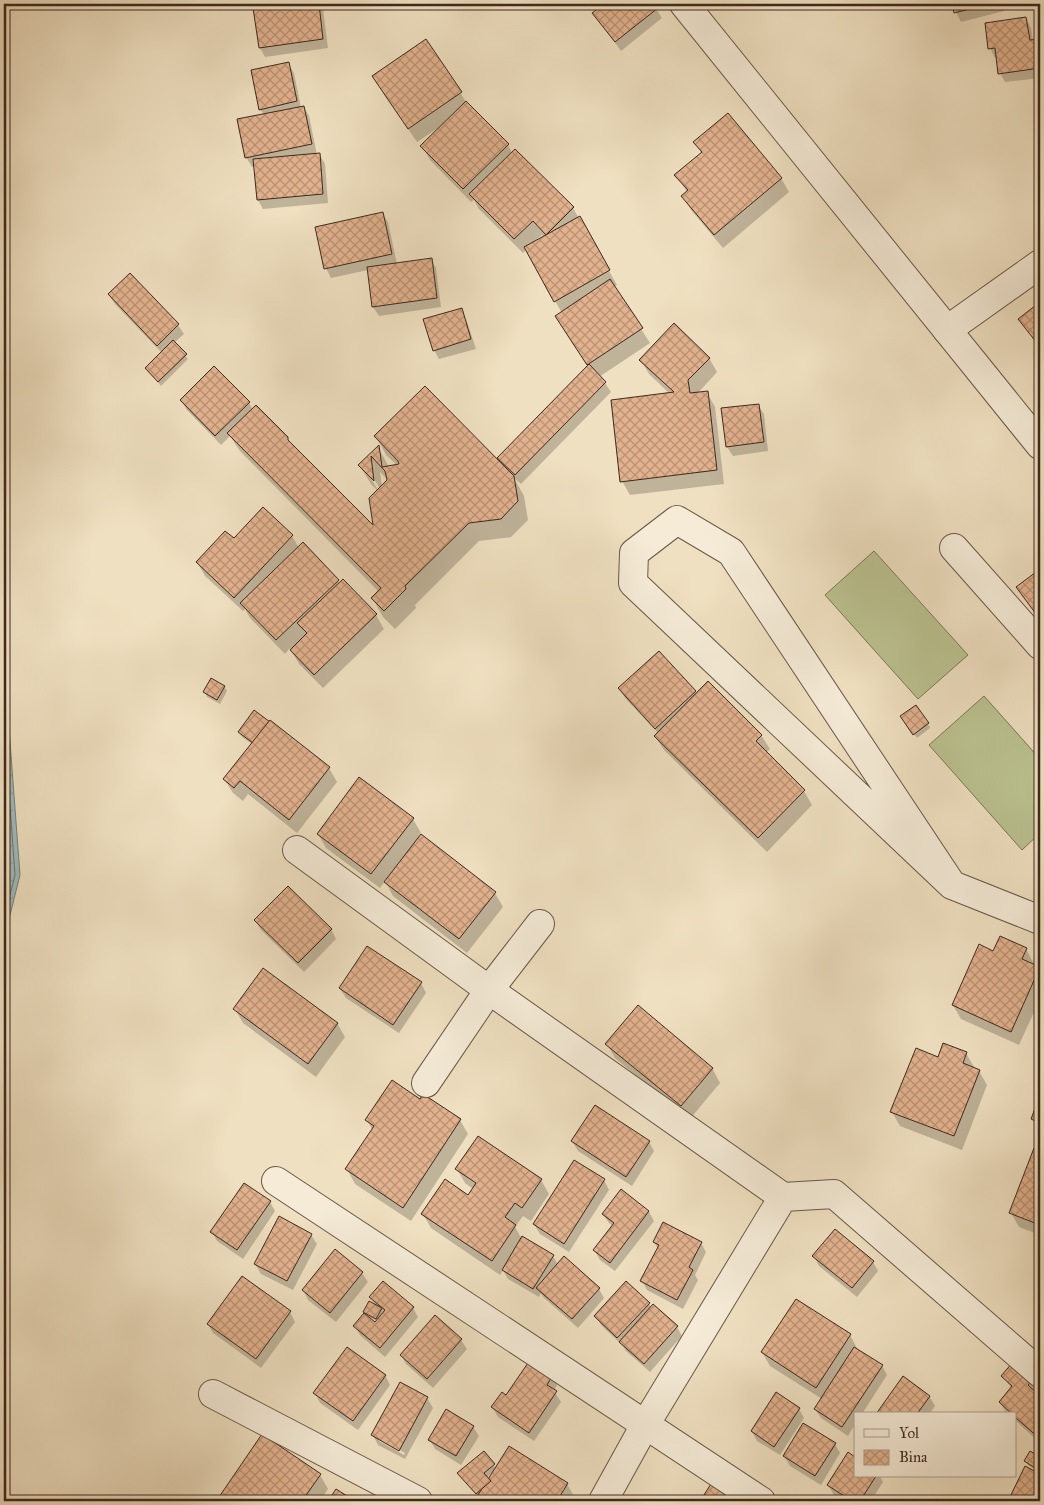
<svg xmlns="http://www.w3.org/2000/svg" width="1044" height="1505" font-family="'IM FELL Great Primer',serif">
  <defs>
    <pattern id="water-ripples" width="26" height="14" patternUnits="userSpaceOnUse" patternTransform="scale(1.25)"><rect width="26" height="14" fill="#9dbbbc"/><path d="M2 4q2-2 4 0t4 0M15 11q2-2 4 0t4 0" fill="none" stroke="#819898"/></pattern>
    <pattern id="building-cross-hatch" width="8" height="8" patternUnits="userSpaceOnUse" patternTransform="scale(1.25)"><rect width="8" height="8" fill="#e2b28e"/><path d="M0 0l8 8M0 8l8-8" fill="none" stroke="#b99173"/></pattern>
  </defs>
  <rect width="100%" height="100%" fill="#efe0c1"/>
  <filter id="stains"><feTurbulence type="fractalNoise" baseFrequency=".004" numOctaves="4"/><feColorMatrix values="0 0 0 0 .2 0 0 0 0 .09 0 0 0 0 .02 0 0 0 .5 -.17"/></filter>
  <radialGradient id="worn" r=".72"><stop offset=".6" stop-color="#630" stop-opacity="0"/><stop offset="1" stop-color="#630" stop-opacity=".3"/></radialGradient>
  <g fill="#bbc291" stroke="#7c7658">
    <path d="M 874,551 L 968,655 L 918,699 L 825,595 Z"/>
    <path d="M 984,696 L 1040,759 L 1040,833 L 1022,850 L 929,745 Z"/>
  </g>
  <path fill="url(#water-ripples)" stroke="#77817d" d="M 4,685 L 6,688 L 20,875 L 4,939 Z"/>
  <g fill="#0003" fill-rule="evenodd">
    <path d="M 258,4 L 320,4 L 323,9 L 328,48 L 265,57 L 260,48 L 254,9 L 260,8 Z"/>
    <path d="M 606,4 L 653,4 L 662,18 L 621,51 L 594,14 Z"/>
    <path d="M 953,4 L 1002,4 L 1004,11 L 961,22 L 956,12 Z"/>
    <path d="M 1026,18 L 1031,28 L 1033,41 L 1040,40 L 1040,78 L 1005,82 L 1000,73 L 997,57 L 995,58 L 990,48 Z"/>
    <path d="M 425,40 L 467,103 L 508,145 L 512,153 L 573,208 L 617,285 L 614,287 L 650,343 L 599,377 L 605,383 L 611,392 L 521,484 L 514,478 L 524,496 L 528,520 L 511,537 L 479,541 L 415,605 L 416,608 L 395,629 L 383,617 L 373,599 L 379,592 L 240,451 L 230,436 L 221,445 L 187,410 L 181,400 L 249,403 L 253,410 L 287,437 L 290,444 L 374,528 L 378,491 L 371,484 L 360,466 L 378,447 L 389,467 L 398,466 L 386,455 L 376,436 L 503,466 L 499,458 L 588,366 L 556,317 L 562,313 L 526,250 L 523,253 L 479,209 L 474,200 L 471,202 L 430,160 L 422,146 L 439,129 L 438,128 L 417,142 L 382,90 ZM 542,235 L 544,237 L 534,242 ZM 380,472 L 388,480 L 382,486 ZM 372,475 L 380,489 L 378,490 L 370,477 Z"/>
    <path d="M 288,63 L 294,73 L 301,108 L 304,107 L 309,116 L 317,155 L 320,155 L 325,164 L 328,203 L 263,209 L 258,200 L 255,166 L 252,167 L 246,157 L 264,115 L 260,109 Z"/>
    <path d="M 695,142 L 781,178 L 789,192 L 723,248 L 691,210 L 683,196 L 687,192 L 676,175 L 702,154 Z"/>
    <path d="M 382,213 L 388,222 L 397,264 L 431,259 L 436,268 L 441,307 L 379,316 L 373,307 L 368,270 L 331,278 L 326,268 Z"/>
    <path d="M 130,274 L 178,325 L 184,334 L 174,343 L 188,359 L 161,386 L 146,368 L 162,353 L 115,304 L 109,295 Z"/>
    <path d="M 1040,304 L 1040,348 L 1020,319 Z"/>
    <path d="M 461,309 L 466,319 L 476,349 L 439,359 L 434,350 Z"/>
    <path d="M 709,358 L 717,372 L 697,394 L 707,393 L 715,407 L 724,484 L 630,495 L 622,481 L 670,394 L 649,374 L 641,360 Z"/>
    <path d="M 758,405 L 764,414 L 768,451 L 733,456 L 727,447 Z"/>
    <path d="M 263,509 L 292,536 L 299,548 L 340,583 L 343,580 L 376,615 L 384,629 L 323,688 L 299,664 L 290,648 L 285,654 L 250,618 L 245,609 L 243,611 L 205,576 L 197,562 L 234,540 Z"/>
    <path d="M 1040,571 L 1040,620 L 1017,587 Z"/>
    <path d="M 659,652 L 697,694 L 761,735 L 770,749 L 766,753 L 804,791 L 812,805 L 767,852 L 664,750 L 655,736 L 658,733 L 625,698 L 620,689 Z"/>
    <path d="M 224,686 L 227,691 L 220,704 L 207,697 L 205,692 Z"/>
    <path d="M 270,721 L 329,768 L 337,782 L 297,833 L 248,794 L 243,801 L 233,793 L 224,779 L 252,744 L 242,737 L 239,732 Z"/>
    <path d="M 904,721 L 928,724 L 930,728 L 917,738 Z"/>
    <path d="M 413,819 L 421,833 L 419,835 L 495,893 L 503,907 L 467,953 L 393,896 L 385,881 L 380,888 L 326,848 L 318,834 Z"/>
    <path d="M 255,920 L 331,929 L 336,939 L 304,972 L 261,930 Z"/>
    <path d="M 1026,949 L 1034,964 L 1033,965 L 1040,968 L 1040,999 L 1019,1045 L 961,1019 L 953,1005 L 994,952 Z"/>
    <path d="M 421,983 L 426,993 L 399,1033 L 346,998 L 340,989 Z"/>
    <path d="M 235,1009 L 337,1023 L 345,1037 L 316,1077 L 243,1023 Z"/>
    <path d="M 607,1044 L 712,1068 L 720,1083 L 689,1120 L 615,1058 Z"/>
    <path d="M 966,1053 L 974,1067 L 973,1069 L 979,1071 L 987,1085 L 962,1150 L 900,1126 L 892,1112 L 938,1058 Z"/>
    <path d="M 1040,1098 L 1040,1133 L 1032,1119 Z"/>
    <path d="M 420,1101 L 460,1120 L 468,1134 L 411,1221 L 355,1184 L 347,1169 L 373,1131 L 367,1120 Z"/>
    <path d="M 572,1141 L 649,1142 L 654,1151 L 632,1186 L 578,1151 Z"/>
    <path d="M 1035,1150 L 1040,1152 L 1040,1235 L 1019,1227 L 1011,1213 Z"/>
    <path d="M 457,1169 L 541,1180 L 549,1194 L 531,1221 L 523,1216 L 515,1227 L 522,1239 L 553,1256 L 558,1265 L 599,1289 L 604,1298 L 578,1328 L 543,1297 L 541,1293 L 539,1297 L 508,1279 L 503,1270 L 500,1275 L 431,1228 L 423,1214 L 469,1196 L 473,1189 L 465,1183 Z"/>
    <path d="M 604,1180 L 609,1190 L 569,1252 L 540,1234 L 534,1224 Z"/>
    <path d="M 621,1191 L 649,1212 L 654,1221 L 615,1271 L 600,1260 L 594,1250 L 613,1226 L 609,1223 L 603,1214 Z"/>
    <path d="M 270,1202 L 275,1211 L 243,1259 L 217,1241 L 212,1232 Z"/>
    <path d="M 311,1235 L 317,1244 L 293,1290 L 261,1274 L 255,1264 Z"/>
    <path d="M 654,1242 L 701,1243 L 706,1252 L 695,1275 L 698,1280 L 683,1309 L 647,1290 L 642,1281 L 658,1249 Z"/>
    <path d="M 814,1256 L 873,1262 L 878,1271 L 857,1297 L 819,1266 Z"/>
    <path d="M 362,1273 L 368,1282 L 336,1322 L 308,1300 L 303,1290 Z"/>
    <path d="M 371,1297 L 413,1308 L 418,1317 L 385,1357 L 360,1335 L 355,1326 L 375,1324 L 377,1321 L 367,1316 L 364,1312 L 376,1306 Z"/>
    <path d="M 649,1304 L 651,1308 L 677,1327 L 682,1336 L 650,1372 L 626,1351 L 623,1346 L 601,1325 L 596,1316 Z"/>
    <path d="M 290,1312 L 295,1322 L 261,1368 L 213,1333 L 208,1324 Z"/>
    <path d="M 435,1317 L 461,1340 L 467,1349 L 433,1388 L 406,1364 L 401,1355 Z"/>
    <path d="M 850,1335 L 858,1350 L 882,1366 L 887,1375 L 862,1414 L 855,1414 L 855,1424 L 848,1436 L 821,1418 L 815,1409 L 822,1399 L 770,1366 L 762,1352 Z"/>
    <path d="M 385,1375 L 390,1385 L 358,1430 L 320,1403 L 315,1393 Z"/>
    <path d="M 552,1376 L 557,1385 L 554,1391 L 561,1402 L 534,1441 L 498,1417 L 492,1407 L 506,1396 ZM 549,1378 L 552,1378 L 544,1390 Z"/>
    <path d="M 1003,1376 L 1031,1380 L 1037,1390 L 1035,1392 L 1040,1397 L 1040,1443 L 1015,1420 L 1015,1414 L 1008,1414 L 1005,1411 L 1000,1402 L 1012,1389 Z"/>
    <path d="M 929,1396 L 935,1406 L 929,1414 L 877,1414 Z"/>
    <path d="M 427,1398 L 433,1408 L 405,1459 L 378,1445 L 373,1435 ZM 379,1438 L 405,1453 L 404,1455 L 379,1441 Z"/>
    <path d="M 799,1409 L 804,1418 L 780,1455 L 757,1441 L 752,1432 Z"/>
    <path d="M 473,1427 L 479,1436 L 461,1465 L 435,1449 L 430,1440 Z"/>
    <path d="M 835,1444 L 840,1453 L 821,1485 L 790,1466 L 784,1456 Z"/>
    <path d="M 483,1452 L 496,1469 L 567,1484 L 575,1498 L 573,1501 L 483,1501 L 461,1477 ZM 495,1470 L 489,1480 L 487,1477 Z"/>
    <path d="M 1031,1453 L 1040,1459 L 1040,1473 L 1028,1465 L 1026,1461 Z"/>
    <path d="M 848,1454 L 855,1459 L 855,1476 L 880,1476 L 883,1482 L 871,1501 L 844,1501 L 834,1495 L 828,1485 Z"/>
    <path d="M 1026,1468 L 1040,1475 L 1040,1501 L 1009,1501 Z"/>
    <path d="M 320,1475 L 328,1489 L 320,1501 L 219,1500 Z"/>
  </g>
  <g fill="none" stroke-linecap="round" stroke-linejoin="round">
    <g stroke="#6e726d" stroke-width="1">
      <path d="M 4,723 L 15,875 L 4,919"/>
      <path d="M 4,807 L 9,874 L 4,894"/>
    </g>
  </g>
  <g fill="url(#building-cross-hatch)" stroke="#3e291e">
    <path d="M 282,4 L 319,4 L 323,39 L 259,48 L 253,8 Z"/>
    <path d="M 604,4 L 655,4 L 658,8 L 615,42 L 592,13 Z"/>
    <path d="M 952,4 L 990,4 L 954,13 Z"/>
    <path d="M 1026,17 L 1030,40 L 1040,39 L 1040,68 L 998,74 L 995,48 L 988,49 L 985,23 Z"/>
    <path d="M 426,39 L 462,92 L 408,129 L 372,76 Z"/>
    <path d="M 289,62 L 297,101 L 259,110 L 251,70 Z"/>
    <path d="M 466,101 L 509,144 L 463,189 L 420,146 Z"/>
    <path d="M 304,106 L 312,144 L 245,158 L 237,119 Z"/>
    <path d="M 728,113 L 782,178 L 714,235 L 681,196 L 688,190 L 674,175 L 702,152 L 693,142 Z"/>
    <path d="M 515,149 L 574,207 L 546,235 L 533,221 L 514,239 L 469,194 Z"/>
    <path d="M 320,153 L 323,194 L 257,200 L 253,159 Z"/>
    <path d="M 383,212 L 392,254 L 324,269 L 315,227 Z"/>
    <path d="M 580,216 L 610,270 L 554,302 L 524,247 Z"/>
    <path d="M 432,258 L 437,298 L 372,307 L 367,267 Z"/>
    <path d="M 130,273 L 179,324 L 157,346 L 108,294 Z"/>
    <path d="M 610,279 L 643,328 L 587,365 L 555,316 Z"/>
    <path d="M 1040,302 L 1040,347 L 1018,319 Z"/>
    <path d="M 462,308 L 471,339 L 433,351 L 423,319 Z"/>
    <path d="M 674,323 L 710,358 L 688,380 L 690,393 L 708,391 L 717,470 L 620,482 L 611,400 L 674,392 L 639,360 Z"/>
    <path d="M 173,340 L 187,354 L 158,382 L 145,368 Z"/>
    <path d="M 589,364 L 606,382 L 515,475 L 497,458 Z"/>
    <path d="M 214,366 L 250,402 L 215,436 L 180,400 Z"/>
    <path d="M 425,386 L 514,476 L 518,501 L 501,519 L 469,523 L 405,586 L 406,589 L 384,611 L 371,598 L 381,588 L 227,433 L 256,405 L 288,437 L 288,440 L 373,525 L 369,498 L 387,480 L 385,471 L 371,456 L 374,481 L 358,465 L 379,445 L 382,467 L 399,464 L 398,461 L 374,436 Z"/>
    <path d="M 759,404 L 764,442 L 726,447 L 721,408 Z"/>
    <path d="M 263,507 L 293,535 L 234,598 L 196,562 L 225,531 L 234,538 Z"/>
    <path d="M 303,542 L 339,580 L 276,640 L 240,603 Z"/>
    <path d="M 1040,569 L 1040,610 L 1036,614 L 1016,587 Z"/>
    <path d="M 343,579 L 377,614 L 314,675 L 290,650 L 307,633 L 297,623 Z"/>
    <path d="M 659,651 L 696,691 L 655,729 L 618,688 Z"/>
    <path d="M 211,678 L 225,686 L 217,700 L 203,692 Z"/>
    <path d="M 708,681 L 762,735 L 756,741 L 805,790 L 758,838 L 654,736 Z"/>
    <path d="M 916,705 L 929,723 L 913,735 L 900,716 Z"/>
    <path d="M 254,710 L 270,722 L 253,743 L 238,732 Z"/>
    <path d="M 270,720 L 330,767 L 289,820 L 240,781 L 234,788 L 223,779 Z"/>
    <path d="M 359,777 L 414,818 L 371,874 L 317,834 Z"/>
    <path d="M 421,834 L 496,892 L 459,939 L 384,882 Z"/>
    <path d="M 288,886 L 332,929 L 298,963 L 254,920 Z"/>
    <path d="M 1000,936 L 1027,948 L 1022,959 L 1040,967 L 1011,1032 L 952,1005 L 979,944 L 993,951 Z"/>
    <path d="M 367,946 L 422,982 L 393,1025 L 339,988 Z"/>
    <path d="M 263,968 L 338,1023 L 308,1064 L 233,1009 Z"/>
    <path d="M 638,1005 L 713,1068 L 681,1106 L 605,1044 Z"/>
    <path d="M 943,1043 L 967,1052 L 963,1063 L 980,1070 L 954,1136 L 890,1112 L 916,1048 L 938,1057 Z"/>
    <path d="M 392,1080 L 420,1099 L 423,1094 L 461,1119 L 403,1208 L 345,1169 L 374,1126 L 365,1120 Z"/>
    <path d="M 1040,1095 L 1040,1123 L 1031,1119 Z"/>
    <path d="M 595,1105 L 650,1141 L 626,1177 L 571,1141 Z"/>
    <path d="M 478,1136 L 542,1179 L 522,1208 L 515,1203 L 505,1217 L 516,1225 L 492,1261 L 421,1214 L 445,1179 L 468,1195 L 476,1183 L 455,1169 Z"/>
    <path d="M 1034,1148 L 1040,1150 L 1040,1225 L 1009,1213 Z"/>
    <path d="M 574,1160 L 605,1179 L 564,1244 L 533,1224 Z"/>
    <path d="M 244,1183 L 271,1201 L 237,1250 L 210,1232 Z"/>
    <path d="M 621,1189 L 649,1211 L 610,1263 L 593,1250 L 614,1223 L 602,1214 Z"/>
    <path d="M 279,1216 L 312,1234 L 287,1281 L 254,1264 Z"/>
    <path d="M 663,1222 L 702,1242 L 689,1267 L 693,1270 L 677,1300 L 640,1281 L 659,1245 L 653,1242 Z"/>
    <path d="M 835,1229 L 874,1261 L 852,1288 L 812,1256 Z"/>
    <path d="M 522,1236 L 554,1255 L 533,1289 L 502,1270 Z"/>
    <path d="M 335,1249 L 363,1272 L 330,1313 L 302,1290 Z"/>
    <path d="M 564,1256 L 600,1288 L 572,1319 L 536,1288 Z"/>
    <path d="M 242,1276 L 291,1311 L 256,1359 L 207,1324 Z"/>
    <path d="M 383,1281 L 414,1307 L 380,1348 L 353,1326 L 364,1313 L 375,1322 L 385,1310 L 369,1297 Z"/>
    <path d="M 626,1281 L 650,1303 L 617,1338 L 594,1316 Z"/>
    <path d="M 796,1299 L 851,1334 L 816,1388 L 761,1352 Z"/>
    <path d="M 369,1301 L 382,1308 L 376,1319 L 363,1312 Z"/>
    <path d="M 653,1304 L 678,1326 L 644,1364 L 619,1342 Z"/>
    <path d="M 435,1315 L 462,1339 L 427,1379 L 400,1355 Z"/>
    <path d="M 347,1347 L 386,1375 L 353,1421 L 313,1393 Z"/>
    <path d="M 854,1347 L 883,1365 L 842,1427 L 814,1409 Z"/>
    <path d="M 530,1360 L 553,1375 L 547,1385 L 557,1391 L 529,1433 L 491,1407 L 502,1392 L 506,1395 Z"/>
    <path d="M 1013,1362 L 1032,1380 L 1028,1385 L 1040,1396 L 1040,1439 L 1015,1417 L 1015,1414 L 1012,1414 L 999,1402 L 1012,1386 L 1001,1376 Z"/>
    <path d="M 903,1376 L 930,1396 L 917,1414 L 876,1414 Z"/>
    <path d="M 400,1382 L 428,1397 L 399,1451 L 371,1435 Z"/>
    <path d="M 776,1392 L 800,1408 L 774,1447 L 751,1431 Z"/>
    <path d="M 446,1409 L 474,1426 L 456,1456 L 428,1440 Z"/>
    <path d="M 803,1423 L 836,1443 L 815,1476 L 783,1456 Z"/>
    <path d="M 262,1434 L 321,1474 L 302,1501 L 219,1501 L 217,1500 Z"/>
    <path d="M 509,1446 L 568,1483 L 557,1501 L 488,1501 L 478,1495 Z"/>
    <path d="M 484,1451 L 495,1464 L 484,1473 L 491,1481 L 476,1494 L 457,1473 Z"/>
    <path d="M 1030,1451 L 1040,1457 L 1040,1471 L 1024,1461 Z"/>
    <path d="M 848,1452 L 855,1457 L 855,1476 L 876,1476 L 860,1501 L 852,1501 L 827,1485 Z"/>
    <path d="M 1025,1466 L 1040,1474 L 1040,1501 L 1008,1501 Z"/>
    <path d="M 711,1484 L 739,1501 L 700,1501 Z"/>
    <path d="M 336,1489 L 355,1501 L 328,1501 Z"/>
  </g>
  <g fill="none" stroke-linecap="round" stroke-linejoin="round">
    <defs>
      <g id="minor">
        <path d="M 684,4 L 1040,445"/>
        <path d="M 947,330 L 1040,264"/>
        <path d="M 954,548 L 1040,645"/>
        <path d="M 297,850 L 489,990 L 783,1197"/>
        <path d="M 952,885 L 731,552 L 677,520 L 634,553 L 633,583 L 952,885 L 1040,920"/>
        <path d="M 426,1083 L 489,990 L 540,924"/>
        <path d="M 276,1181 L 761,1501"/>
        <path d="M 213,1394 L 418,1501"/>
        <path d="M 603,1501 L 645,1425 L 783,1197 L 834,1194 L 1040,1373"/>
      </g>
    </defs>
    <use href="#minor" stroke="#6a5747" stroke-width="30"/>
    <use href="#minor" stroke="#f5ebd7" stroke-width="28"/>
  </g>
  <rect width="1044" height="1505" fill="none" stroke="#efe0c1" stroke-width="20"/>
  <rect x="5" y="5" width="1034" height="1495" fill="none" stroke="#3e291e" stroke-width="2.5"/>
  <rect x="10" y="10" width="1024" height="1485" fill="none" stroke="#3e291e"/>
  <rect x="854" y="1412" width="162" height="65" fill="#f5ebd7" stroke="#ac9d8d"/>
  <rect x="864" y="1429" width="25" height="8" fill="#f5ebd7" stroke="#ac9d8d"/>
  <text x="899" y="1438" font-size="15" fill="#3e291e">Yol</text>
  <rect x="864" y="1450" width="25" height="15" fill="url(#building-cross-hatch)" stroke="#ac9d8d"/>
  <text x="899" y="1462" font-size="15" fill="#3e291e">Bina</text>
  <rect width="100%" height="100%" filter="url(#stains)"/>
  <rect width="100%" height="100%" fill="url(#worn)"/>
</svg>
